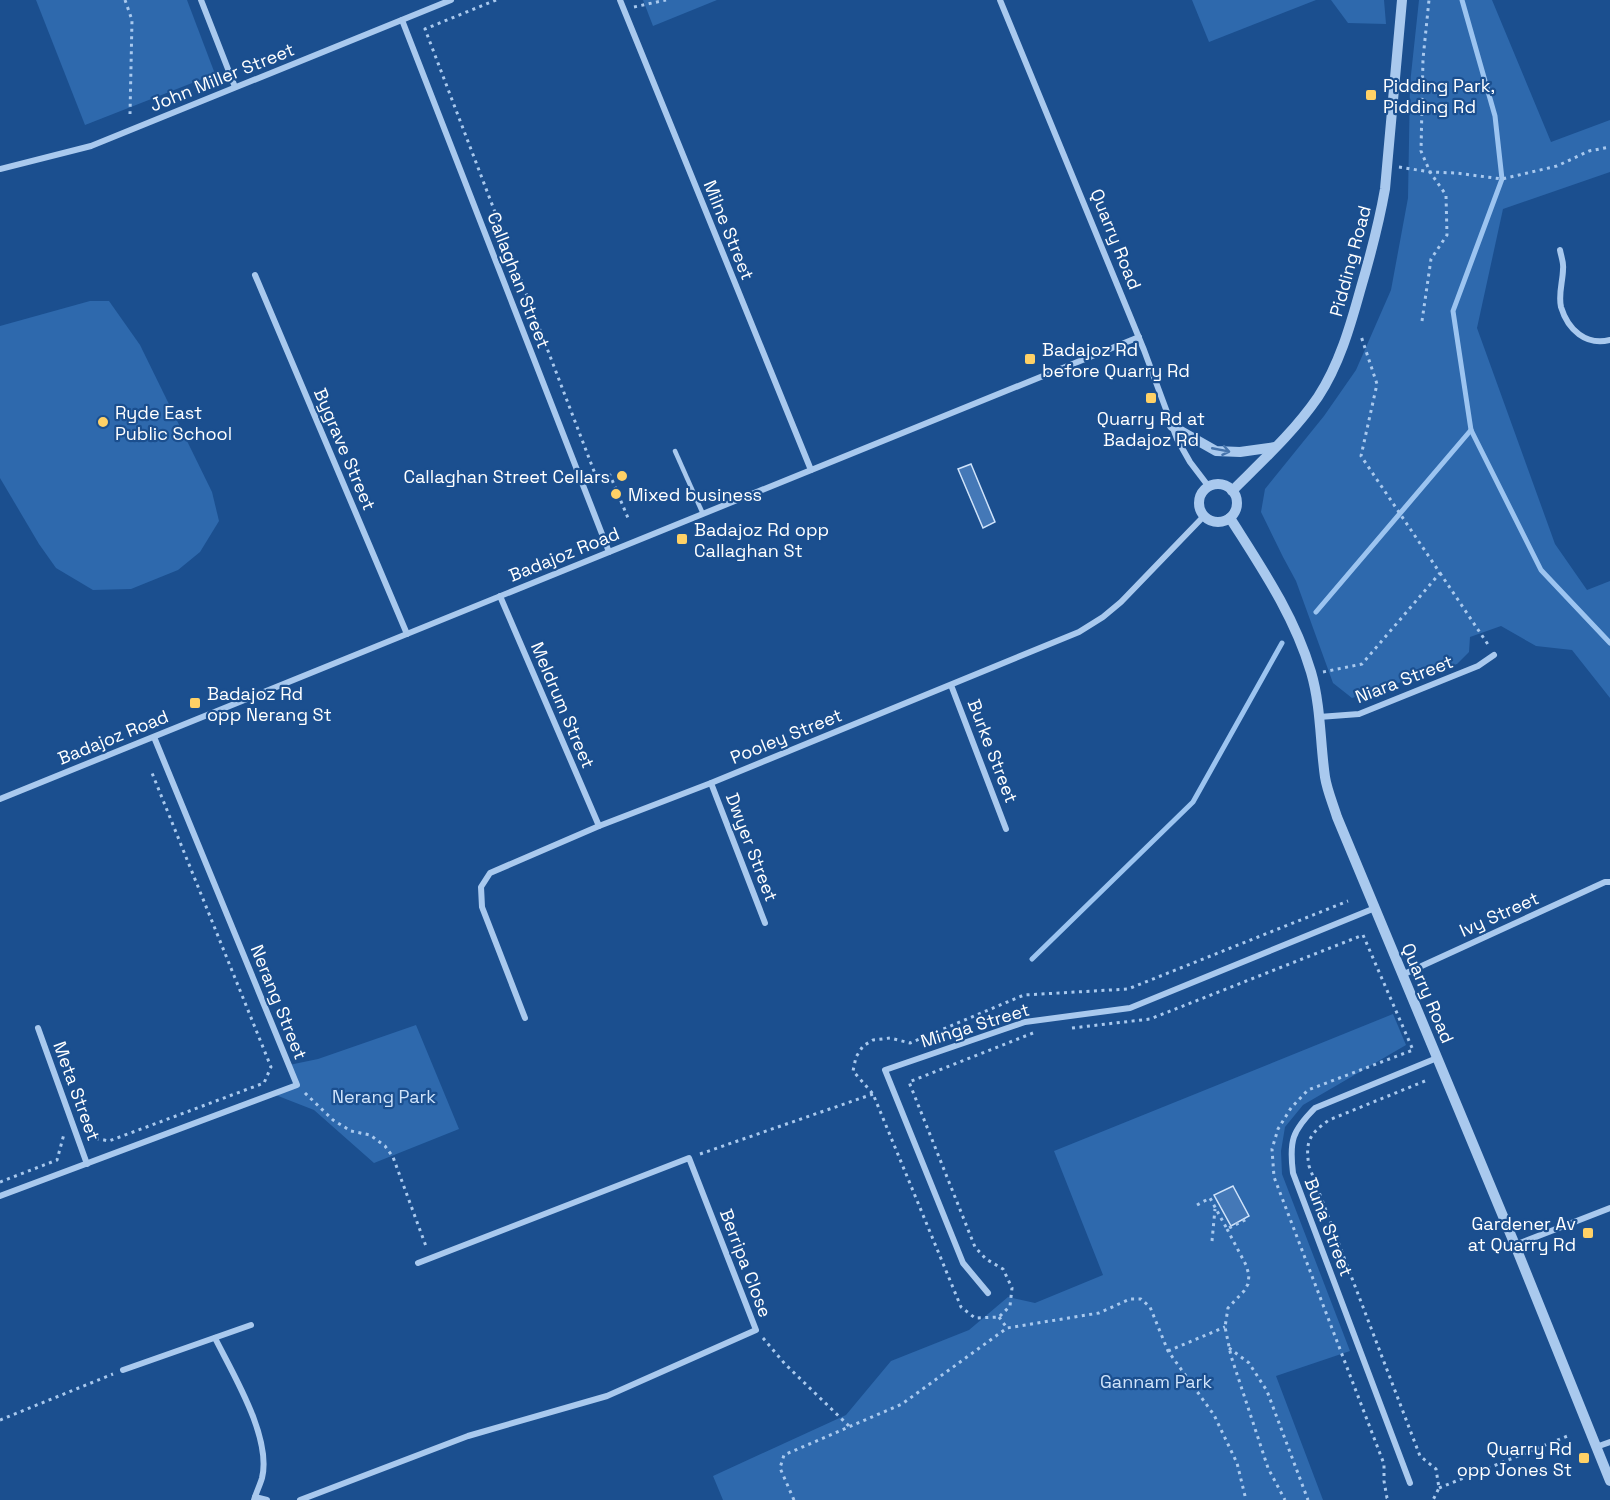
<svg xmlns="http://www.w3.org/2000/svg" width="1610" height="1500" font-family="'Space Grotesk',sans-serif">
  <rect width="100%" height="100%" fill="#1b4f8f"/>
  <g fill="#2e69ad">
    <path d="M 36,0 L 187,0 L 215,74 L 85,125 Z"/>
    <path d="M 643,0 L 717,0 L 653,26 Z"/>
    <path d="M 1192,0 L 1316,0 L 1209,42 Z"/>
    <path d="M 1331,0 L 1384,0 L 1386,24 L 1348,23 Z"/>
    <path d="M 1419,0 L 1492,0 L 1551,142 L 1610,120 L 1610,172 L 1503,209 L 1477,328 L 1555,544 L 1587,590 L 1610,581 L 1610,698 L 1572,650 L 1536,646 L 1501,626 L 1470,637 L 1469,652 L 1457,664 L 1352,698 L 1333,683 L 1296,581 L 1283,557 L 1261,512 L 1265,489 L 1324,416 L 1356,370 L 1391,290 L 1408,198 L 1410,84 Z"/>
    <path d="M 90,301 L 109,301 L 140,345 L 212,492 L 219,521 L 200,552 L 178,570 L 131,589 L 93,590 L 56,568 L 39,544 L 0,478 L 0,326 Z"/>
    <path d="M 1393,1014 L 1406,1045 L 1303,1105 L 1285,1127 L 1281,1151 L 1282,1174 L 1350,1351 L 1276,1376 L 1323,1500 L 723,1500 L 713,1476 L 846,1415 L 891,1361 L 969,1330 L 1008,1297 L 1035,1303 L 1103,1275 L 1054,1151 Z"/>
    <path d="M 416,1025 L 459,1129 L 374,1163 L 314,1110 L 273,1094 L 297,1085 L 289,1065 L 318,1059 Z"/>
  </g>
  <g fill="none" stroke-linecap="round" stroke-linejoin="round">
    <g stroke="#9cc4f0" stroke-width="5">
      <path d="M 1462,0 L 1495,116 L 1502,179 L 1453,311 L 1471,430 L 1541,570 L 1610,643"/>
      <path d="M 1316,612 L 1471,430"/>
      <path d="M 1032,959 L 1193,802 L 1282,643"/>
    </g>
  </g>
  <g fill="#4478b7" stroke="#cfe3fa" stroke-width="1.5">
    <path d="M 971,464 L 995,522 L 983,528 L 958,469 Z"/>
    <path d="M 1233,1186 L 1249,1216 L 1231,1226 L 1214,1195 Z"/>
  </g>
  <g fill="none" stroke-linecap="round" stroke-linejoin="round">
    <g stroke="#a9c9ee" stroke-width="3" stroke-dasharray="3 4.5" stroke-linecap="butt">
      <path d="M 125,0 L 132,20 L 130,114"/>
      <path d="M 496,0 L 425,29 L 597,479 L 610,475 L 628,518"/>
      <path d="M 634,7 L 666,0"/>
      <path d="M 1399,167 L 1430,172 L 1456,173 L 1502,179 L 1557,166 L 1589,151 L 1610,147"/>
      <path d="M 1422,321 L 1431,259 L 1447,235 L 1446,195 L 1430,172 L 1421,151 L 1423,59 L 1429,0"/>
      <path d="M 1440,573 L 1489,646"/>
      <path d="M 1323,672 L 1362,664 L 1440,573 L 1361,456 L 1377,384 L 1361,336"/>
      <path d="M 1072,1028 L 1150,1019 L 1363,935 L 1413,1050 L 1308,1090 L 1291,1108 L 1278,1129 L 1272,1149 L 1274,1177 L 1384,1464 L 1384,1481 L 1387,1498 L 1389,1500"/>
      <path d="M 1033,1033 L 909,1082 L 975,1247 L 986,1259 L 1003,1269 L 1012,1288 L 1010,1306 L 999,1317 L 975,1318 L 961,1307 L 873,1094 L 853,1071 L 856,1057 L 863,1046 L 873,1040 L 890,1038 L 910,1043 L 1024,995 L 1128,989 L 1348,901"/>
      <path d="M 1425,1081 L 1329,1120 C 1309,1134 1305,1142 1309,1166 L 1420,1456 L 1436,1469 L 1439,1488 L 1433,1500"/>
      <path d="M 305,1093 L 333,1120 L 351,1131 L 370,1135 L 385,1146 L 393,1157 L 427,1249"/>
      <path d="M 84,1125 L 88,1123 L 94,1138 L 109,1141 L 264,1083 L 271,1067 L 152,773"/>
      <path d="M 700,1154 L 873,1094"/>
      <path d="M 0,1182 L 57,1160 L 64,1134"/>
      <path d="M 1197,1205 L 1210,1198 L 1227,1229 L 1247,1219"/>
      <path d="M 1227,1229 L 1246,1265 L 1249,1275 L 1248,1284 L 1244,1291 L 1228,1308 L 1225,1327 L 1231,1356 L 1268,1468 L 1285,1500"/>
      <path d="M 1212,1241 L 1215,1209"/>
      <path d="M 999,1317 L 1007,1328"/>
      <path d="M 763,1338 L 785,1364 L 850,1427"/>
      <path d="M 1229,1348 L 1249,1363 L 1267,1391 L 1308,1500"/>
      <path d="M 1168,1351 L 1225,1327"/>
      <path d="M 0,1420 L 113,1374"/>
      <path d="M 1439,1488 L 1570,1435"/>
      <path d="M 794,1500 L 780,1468 L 784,1455 L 902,1404 L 1007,1328 L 1099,1313 L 1130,1299 L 1141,1299 L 1150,1307 L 1168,1351 L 1214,1415 L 1237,1463 L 1246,1500"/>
    </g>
    <path stroke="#a9c9ee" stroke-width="4.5" d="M 675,451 L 703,514"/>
    <g stroke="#a9c9ee" stroke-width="6">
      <path d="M 201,0 L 235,87"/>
      <path d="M 620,0 L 811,470"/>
      <path d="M 1000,0 L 1144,350 L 1177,439 L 1190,462 L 1209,487"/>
      <path d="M 402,20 L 609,552"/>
      <path d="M 0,169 L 91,146 L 451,0"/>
      <path d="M 1560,250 C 1561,256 1564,263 1563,269 C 1563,281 1558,294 1561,307 C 1568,330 1586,346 1610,340"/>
      <path d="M 255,275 L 407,634"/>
      <path d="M 500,596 L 599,826"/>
      <path d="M 951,685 L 1006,829"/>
      <path d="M 1319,717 L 1359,714 L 1478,666 L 1494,655"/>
      <path d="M 711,783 L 765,923"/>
      <path d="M 0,799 L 1139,337"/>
      <path d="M 1402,975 L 1605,882 L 1610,882"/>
      <path d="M 525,1018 L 482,907 L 481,887 L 490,873 L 599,826 L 711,783 L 1079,632 L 1103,617 L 1121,602 L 1204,516"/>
      <path d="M 38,1028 L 87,1164"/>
      <path d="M 0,1196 L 297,1085 L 154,737"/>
      <path d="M 1515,1245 L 1610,1208"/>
      <path d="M 988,1293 L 963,1263 L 885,1070 L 1025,1022 L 1130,1008 L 1375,908"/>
      <path d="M 215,1338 C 233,1374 272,1438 262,1478 C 260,1485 256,1493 254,1500"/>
      <path d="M 123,1370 L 251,1325"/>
      <path d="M 1596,1447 L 1610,1442"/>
      <path d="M 1410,1483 L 1293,1173 C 1289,1141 1292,1131 1315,1108 L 1437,1058"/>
      <path d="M 255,1497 L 267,1500"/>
      <path d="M 300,1500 L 468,1436 L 607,1396 L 756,1330 L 689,1158 L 418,1263"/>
    </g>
    <g stroke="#a9c9ee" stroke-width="10">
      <path d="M 1172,426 L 1216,451 L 1240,452 L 1275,447"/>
      <circle cx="1218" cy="503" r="19"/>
      <path d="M 1232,491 C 1262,461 1294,432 1318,397 C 1339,365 1350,327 1360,291 C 1370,257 1379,223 1385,189 L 1402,0"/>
      <path d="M 1230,518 C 1261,567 1294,615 1311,672 C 1321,706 1320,742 1325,777 C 1327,790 1333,804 1337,817 L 1515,1245 L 1610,1481"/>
    </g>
  </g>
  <defs><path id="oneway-shaft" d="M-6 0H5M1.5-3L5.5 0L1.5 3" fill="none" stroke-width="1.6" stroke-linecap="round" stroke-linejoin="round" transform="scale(1.5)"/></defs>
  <use stroke="#4674ac" href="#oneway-shaft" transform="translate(1221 450) rotate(11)"/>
  <g fill="#ffd166" stroke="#1b4f8f" stroke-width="2">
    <rect x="1365" y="89" width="12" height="12" rx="3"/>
    <rect x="1024" y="353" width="12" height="12" rx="3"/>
    <rect x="1145" y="392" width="12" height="12" rx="3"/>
    <circle cx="103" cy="422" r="6"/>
    <circle cx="622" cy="476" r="6"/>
    <circle cx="616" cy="494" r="6"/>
    <rect x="676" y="533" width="12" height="12" rx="3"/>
    <rect x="189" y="697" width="12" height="12" rx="3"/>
    <rect x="1582" y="1227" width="12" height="12" rx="3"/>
    <rect x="1578" y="1452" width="12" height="12" rx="3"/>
  </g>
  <g text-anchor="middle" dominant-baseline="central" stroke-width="4.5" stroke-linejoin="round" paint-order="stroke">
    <g font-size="18" fill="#fff" stroke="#1b4f8f">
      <text transform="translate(222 77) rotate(-22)">John Miller Street</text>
      <text transform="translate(729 230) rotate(68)">Milne Street</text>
      <text transform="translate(1116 239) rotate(68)">Quarry Road</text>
      <text transform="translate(1350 261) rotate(-75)">Pidding Road</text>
      <text transform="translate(519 280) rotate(69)">Callaghan Street</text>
      <text transform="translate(345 449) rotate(67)">Bygrave Street</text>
      <text transform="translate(564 554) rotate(-22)">Badajoz Road</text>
      <text transform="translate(1404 679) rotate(-21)">Niara Street</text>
      <text transform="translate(563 705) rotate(67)">Meldrum Street</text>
      <text transform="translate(786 736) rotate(-22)">Pooley Street</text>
      <text transform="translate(113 737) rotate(-22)">Badajoz Road</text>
      <text transform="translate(993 751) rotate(69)">Burke Street</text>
      <text transform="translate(752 847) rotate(69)">Dwyer Street</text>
      <text transform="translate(1499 914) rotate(-24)">Ivy Street</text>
      <text transform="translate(1428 993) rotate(67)">Quarry Road</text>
      <text transform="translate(279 1002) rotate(68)">Nerang Street</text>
      <text transform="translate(975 1025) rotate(-17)">Minga Street</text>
      <text transform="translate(77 1091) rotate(70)">Meta Street</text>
      <text transform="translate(1329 1227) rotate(69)">Buna Street</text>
      <text transform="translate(746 1263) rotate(69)">Berripa Close</text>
    </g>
    <g font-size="18" fill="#fff" stroke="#1b4f8f" text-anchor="start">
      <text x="1383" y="85">Pidding Park,<tspan x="1383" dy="21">Pidding Rd</tspan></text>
      <text x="1042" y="349">Badajoz Rd<tspan x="1042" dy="21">before Quarry Rd</tspan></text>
      <text x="115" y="412">Ryde East<tspan x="115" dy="21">Public School</tspan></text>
      <text x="1151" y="418" text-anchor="middle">Quarry Rd at<tspan x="1151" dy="21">Badajoz Rd</tspan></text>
      <text x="610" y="476" text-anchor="end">Callaghan Street Cellars</text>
      <text x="628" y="494">Mixed business</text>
      <text x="694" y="529">Badajoz Rd opp<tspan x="694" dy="21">Callaghan St</tspan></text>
      <text x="207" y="693">Badajoz Rd<tspan x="207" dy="21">opp Nerang St</tspan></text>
      <text x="1576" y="1223" text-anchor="end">Gardener Av<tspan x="1576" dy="21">at Quarry Rd</tspan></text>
      <text x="1572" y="1448" text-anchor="end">Quarry Rd<tspan x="1572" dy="21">opp Jones St</tspan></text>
    </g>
    <g font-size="18" fill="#cfe3fa" stroke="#1b4f8f">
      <text x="384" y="1096">Nerang Park</text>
      <text x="1156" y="1381">Gannam Park</text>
    </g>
  </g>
</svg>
